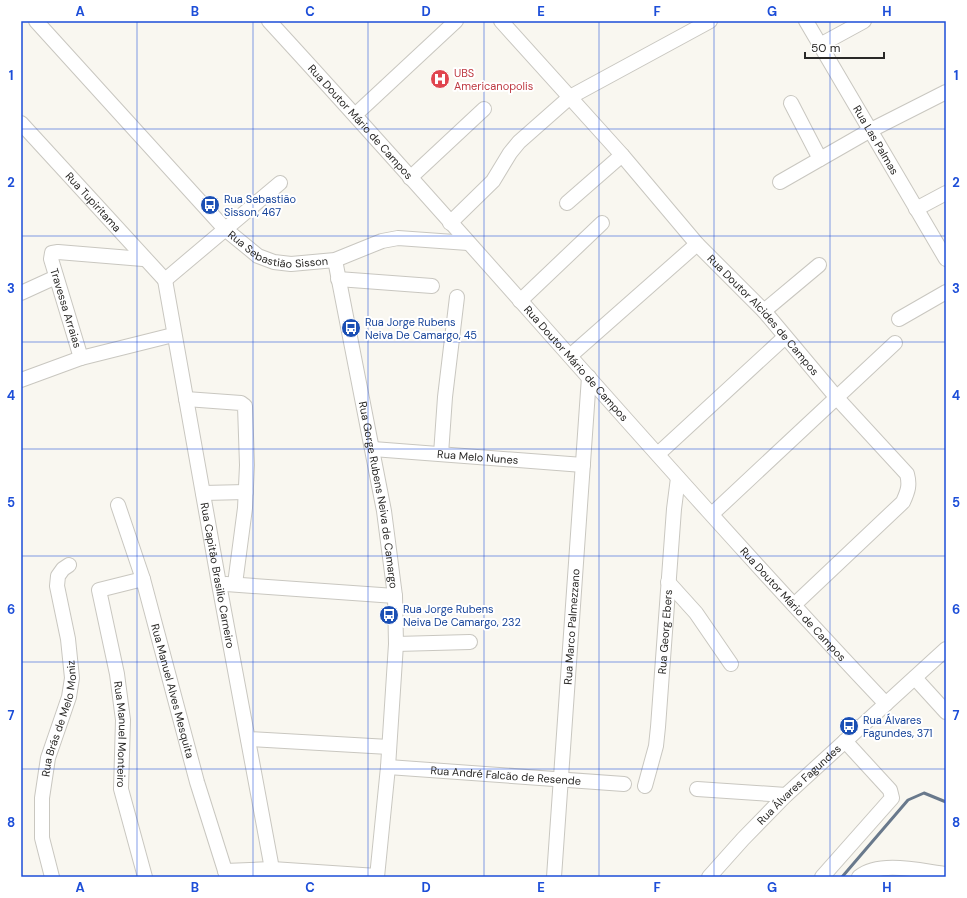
<svg xmlns="http://www.w3.org/2000/svg" width="967" height="898" font-family="'DM Sans',sans-serif">
  <rect width="100%" height="100%" fill="#f9f7f0"/>
  <g fill="none" stroke-linecap="round" stroke-linejoin="round">
    <path stroke="#69798c" stroke-width="3" d="M 842,877 L 908,800 L 924,793 L 946,802"/>
    <defs>
      <g id="minor">
        <path id="s1" d="M 36,21 L 225,229 L 258,256 L 274,262 L 291,264 L 335,260 L 382,241 L 398,238 L 468,243"/>
        <path id="s2" d="M 269,21 C 477,247 675,481 886,704"/>
        <path id="s3" d="M 501,21 L 622,155 L 697,244 L 764,311 L 837,398 L 907,474 C 910,485 908,491 903,502 L 794,605"/>
        <path id="s4" d="M 806,21 L 946,259"/>
        <path d="M 820,45 L 864,21"/>
        <path d="M 791,103 L 820,159"/>
        <path d="M 355,115 L 456,21"/>
        <path id="s5" d="M 21,123 L 165,280"/>
        <path d="M 410,178 L 484,109"/>
        <path d="M 780,182 L 869,131 L 946,92"/>
        <path d="M 567,203 L 622,155"/>
        <path d="M 916,209 L 946,193"/>
        <path d="M 450,223 L 493,181 L 510,153 L 519,142 L 570,97 L 710,21"/>
        <path id="s6" d="M 335,260 L 384,511 L 395,596 L 396,644 L 388,767 L 377,877"/>
        <path d="M 338,279 L 432,286"/>
        <path id="s7" d="M 165,280 L 219,584 L 272,869"/>
        <path d="M 165,280 L 280,183"/>
        <path d="M 21,293 L 56,277"/>
        <path d="M 520,301 L 602,223"/>
        <path d="M 764,311 L 819,265"/>
        <path d="M 899,319 L 946,292"/>
        <path d="M 570,356 L 697,244"/>
        <path d="M 81,358 L 51,259 L 52,253 L 58,252 L 143,259"/>
        <path d="M 21,380 L 81,358 L 173,335"/>
        <path d="M 186,399 L 241,403 L 245,406 L 247,465 L 245,508 L 235,584"/>
        <path id="s8" d="M 373,449 L 583,465"/>
        <path d="M 441,454 L 445,397 L 457,297"/>
        <path d="M 658,454 L 785,337"/>
        <path d="M 203,493 L 246,492"/>
        <path id="s9" d="M 118,505 L 143,579 L 197,782 L 227,877"/>
        <path d="M 712,514 L 895,343"/>
        <path id="s10" d="M 143,579 L 99,590 L 117,674 L 123,720 L 121,789 L 145,877"/>
        <path d="M 668,582 L 696,613 L 731,664"/>
        <path d="M 226,584 L 395,596"/>
        <path d="M 396,644 L 470,642"/>
        <path d="M 915,678 L 946,712"/>
        <path d="M 248,739 L 389,747"/>
        <path id="s11" d="M 388,767 L 624,784"/>
        <path id="s12" d="M 645,786 L 656,746 L 658,727 L 674,509 L 678,478"/>
        <path d="M 697,789 L 786,795"/>
        <path d="M 225,871 L 272,869 L 377,876"/>
        <path id="s13" d="M 52,877 L 42,838 L 42,798 L 48,758 L 69,697 L 72,678 L 68,639 L 57,586 L 58,576 L 63,569 L 69,565"/>
        <path id="s14" d="M 554,877 L 589,377"/>
        <path id="s15" d="M 709,877 L 743,839 L 786,795 L 946,649"/>
        <path d="M 822,877 L 892,798 L 890,790 L 845,741"/>
        <path d="M 859,877 C 880,860 921,871 946,874"/>
      </g>
    </defs>
    <use href="#minor" stroke="#c9c7c0" stroke-width="16"/>
    <use href="#minor" stroke="#fff" stroke-width="14"/>
  </g>
  <path fill="none" stroke="#1d4ed8" stroke-width="1" stroke-opacity="0.55" d="M 137,21 L 137,877M 253,21 L 253,877M 368,21 L 368,877M 484,21 L 484,877M 599,21 L 599,877M 714,21 L 714,877M 830,21 L 830,877M 21,129 L 946,129M 21,236 L 946,236M 21,342 L 946,342M 21,449 L 946,449M 21,556 L 946,556M 21,662 L 946,662M 21,769 L 946,769"/>
  <defs>
    <symbol id="hospital-disc" viewBox="-11 -11 22 22"><circle r="9.5" fill="#e0444e" stroke="#fff"/><path d="M-5-5h3v3.5h4V-5h3V5h-3V1.5h-4V5h-3Z" fill="#fff"/></symbol>
    <symbol id="bus-disc" viewBox="-11 -11 22 22"><circle r="9.5" fill="#1a4fb4" stroke="#fff"/><path d="M-5-6H5V4H4V6H2V4H-2V6H-4V4H-5ZM-3.5-4V0h7V-4ZM-3.5 1.2v1.5H-2V1.2ZM2 1.2v1.5H3.5V1.2Z" fill="#fff"/></symbol>
  </defs>
  <g fill-rule="evenodd">
    <use href="#hospital-disc" x="429" y="68" width="22" height="22"/>
    <use href="#bus-disc" x="199" y="194" width="22" height="22"/>
    <use href="#bus-disc" x="340" y="317" width="22" height="22"/>
    <use href="#bus-disc" x="378" y="604" width="22" height="22"/>
    <use href="#bus-disc" x="838" y="715" width="22" height="22"/>
  </g>
  <g text-anchor="middle" dominant-baseline="central" stroke-width="4" stroke-linejoin="round" paint-order="stroke">
    <g font-size="11" fill="#be3a42" stroke="#fff" text-anchor="start">
      <text x="454" y="73">UBS<tspan x="454" dy="13">Americanopolis</tspan></text>
    </g>
    <g font-size="11" fill="#2a2927" stroke="#fff">
      <text stroke="none"><textPath href="#s2" startOffset="136">Rua Doutor Mário de Campos</textPath></text>
      <text stroke="none"><textPath href="#s4" startOffset="138">Rua Las Palmas</textPath></text>
      <text stroke="none"><textPath href="#s5" startOffset="107">Rua Tupiritama</textPath></text>
      <text stroke="none"><textPath href="#s1" startOffset="341">Rua Sebastião Sisson</textPath></text>
      <text transform="translate(66 308) rotate(73)">Travessa Arraias</text>
      <text stroke="none"><textPath href="#s3" startOffset="394">Rua Doutor Alcides de Campos</textPath></text>
      <text stroke="none"><textPath href="#s2" startOffset="460">Rua Doutor Mário de Campos</textPath></text>
      <text stroke="none"><textPath href="#s8" startOffset="105">Rua Melo Nunes</textPath></text>
      <text stroke="none"><textPath href="#s6" startOffset="239">Rua Gorge Rubens Neiva de Camargo</textPath></text>
      <text stroke="none"><textPath href="#s7" startOffset="300">Rua Capitão Brasilio Carneiro</textPath></text>
      <text stroke="none"><textPath href="#s2" startOffset="784">Rua Doutor Mário de Campos</textPath></text>
      <text stroke="none"><textPath href="#s14" startOffset="251">Rua Marco Palmezzano</textPath></text>
      <text stroke="none"><textPath href="#s12" startOffset="156">Rua Georg Ebers</textPath></text>
      <text stroke="none"><textPath href="#s9" startOffset="194">Rua Manuel Alves Mesquita</textPath></text>
      <text stroke="none"><textPath href="#s13" startOffset="162">Rua Brás de Melo Moniz</textPath></text>
      <text stroke="none"><textPath href="#s10" startOffset="192">Rua Manuel Monteiro</textPath></text>
      <text stroke="none"><textPath href="#s11" startOffset="118">Rua André Falcão de Resende</textPath></text>
      <text stroke="none"><textPath href="#s15" startOffset="129">Rua Álvares Fagundes</textPath></text>
    </g>
    <g font-size="11" fill="#164399" stroke="#fff" text-anchor="start">
      <text x="224" y="199">Rua Sebastião<tspan x="224" dy="13">Sisson, 467</tspan></text>
      <text x="365" y="322">Rua Jorge Rubens<tspan x="365" dy="13">Neiva De Camargo, 45</tspan></text>
      <text x="403" y="609">Rua Jorge Rubens<tspan x="403" dy="13">Neiva De Camargo, 232</tspan></text>
      <text x="863" y="720">Rua Álvares<tspan x="863" dy="13">Fagundes, 371</tspan></text>
    </g>
  </g>
  <rect width="967" height="898" fill="none" stroke="#ffffff" stroke-width="44"/>
  <path d="M805 52v6h79v-6" fill="none" stroke="#2a2927" stroke-width="2"/>
  <text x="811" y="52" font-size="12" fill="#2a2927" stroke="#ffffff" stroke-width="3" paint-order="stroke">50 m</text>
  <rect x="22" y="22" width="923" height="854" fill="none" stroke="#1d4ed8" stroke-width="1.5"/>
  <g font-size="13" text-anchor="middle" font-weight="bold" fill="#1d4ed8">
    <text x="80" y="16">A</text>
    <text x="195" y="16">B</text>
    <text x="310" y="16">C</text>
    <text x="426" y="16">D</text>
    <text x="541" y="16">E</text>
    <text x="657" y="16">F</text>
    <text x="772" y="16">G</text>
    <text x="887" y="16">H</text>
    <text x="11" y="80">1</text>
    <text x="956" y="80">1</text>
    <text x="11" y="187">2</text>
    <text x="956" y="187">2</text>
    <text x="11" y="293">3</text>
    <text x="956" y="293">3</text>
    <text x="11" y="400">4</text>
    <text x="956" y="400">4</text>
    <text x="11" y="507">5</text>
    <text x="956" y="507">5</text>
    <text x="11" y="614">6</text>
    <text x="956" y="614">6</text>
    <text x="11" y="720">7</text>
    <text x="956" y="720">7</text>
    <text x="11" y="827">8</text>
    <text x="956" y="827">8</text>
    <text x="80" y="892">A</text>
    <text x="195" y="892">B</text>
    <text x="310" y="892">C</text>
    <text x="426" y="892">D</text>
    <text x="541" y="892">E</text>
    <text x="657" y="892">F</text>
    <text x="772" y="892">G</text>
    <text x="887" y="892">H</text>
  </g>
</svg>
